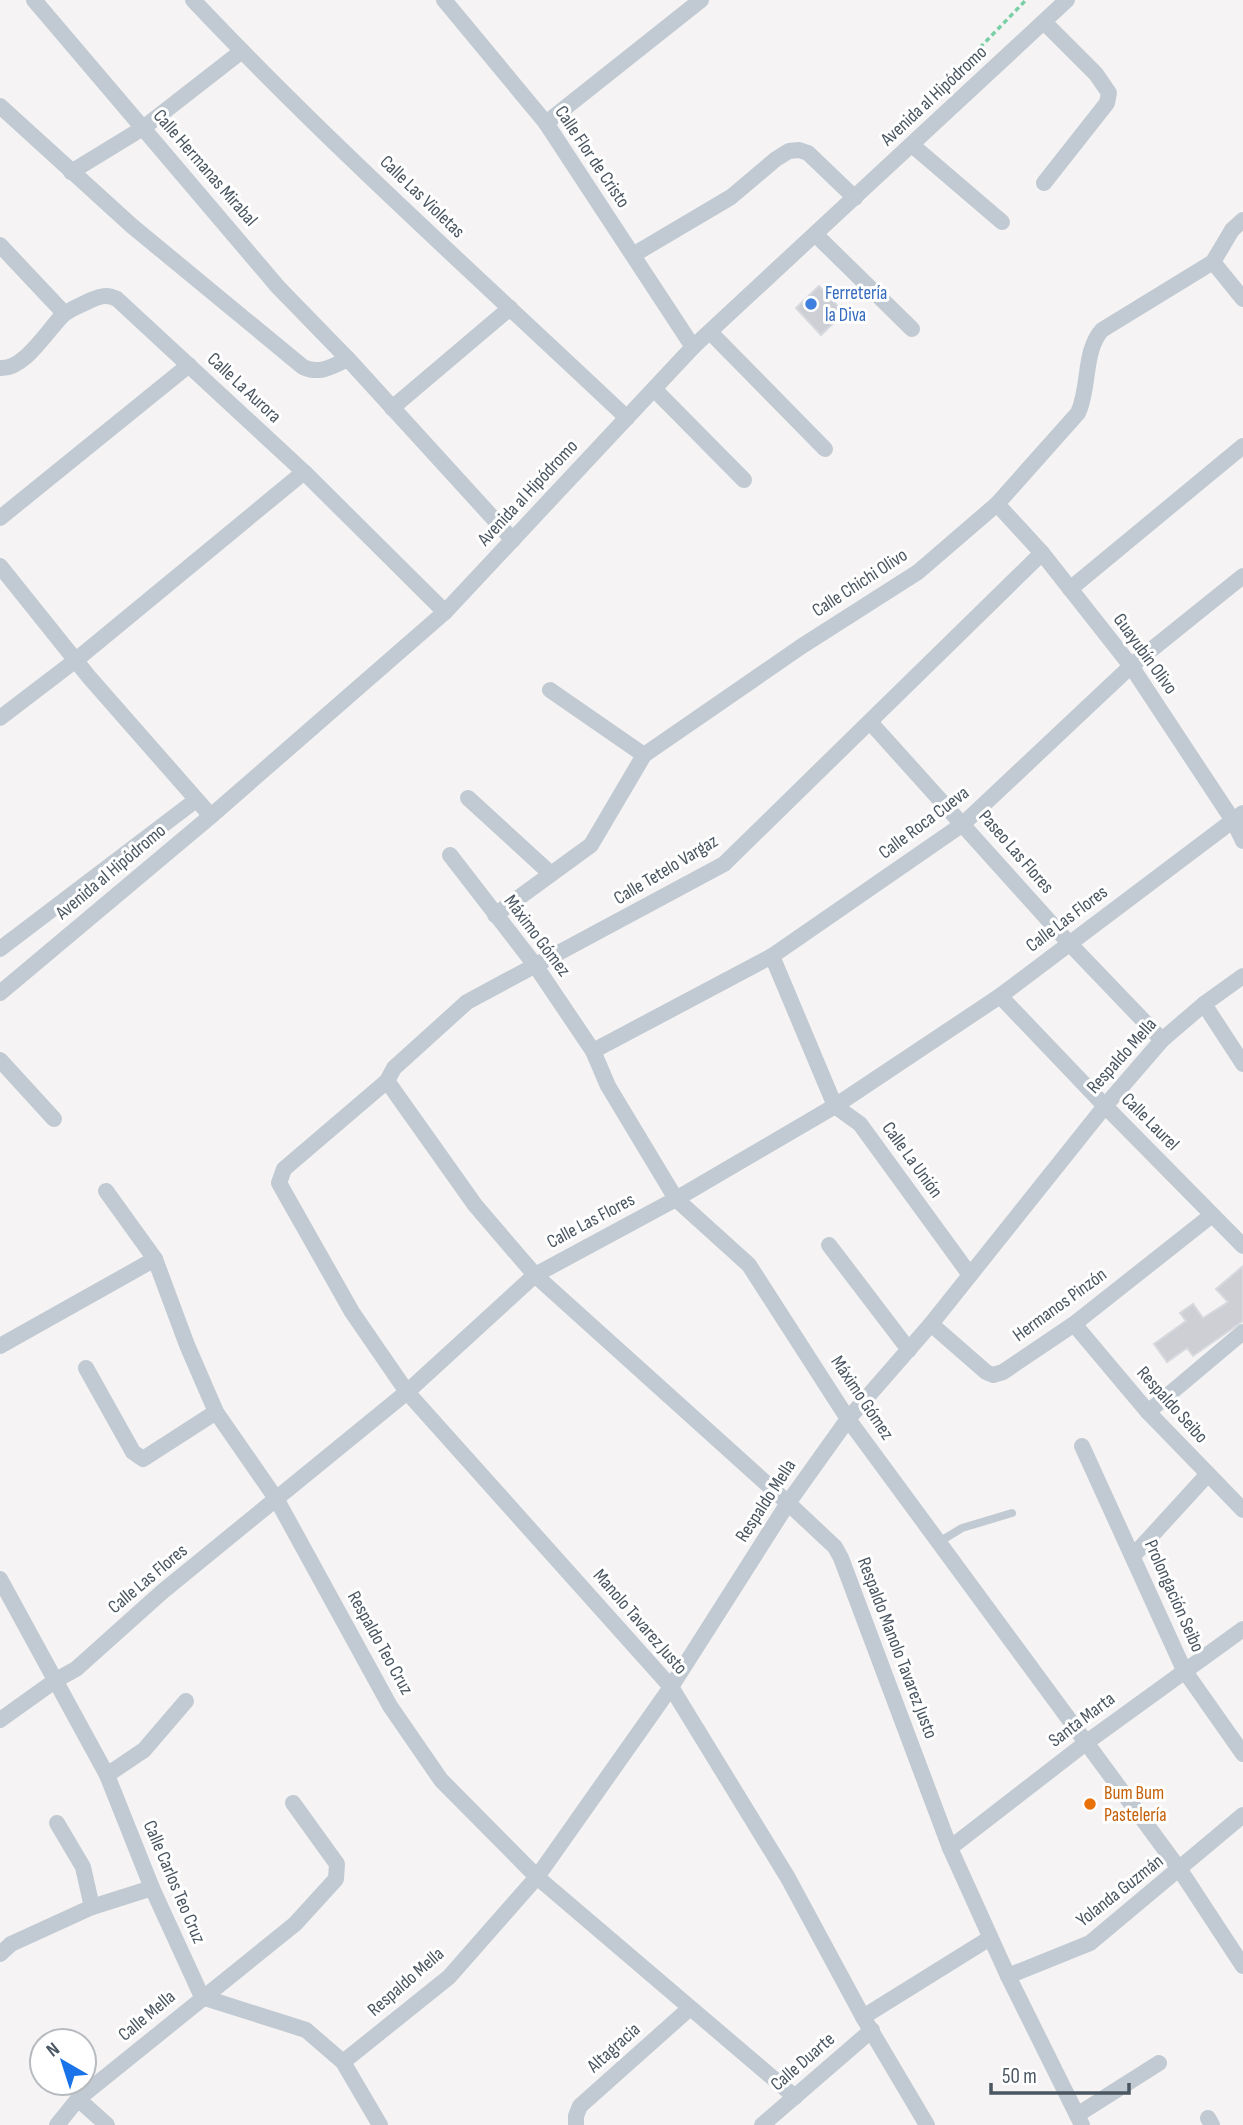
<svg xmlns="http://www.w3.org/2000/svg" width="1243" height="2125" font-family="'Sofia Sans Condensed',sans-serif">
  <rect width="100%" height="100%" fill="#f5f3f3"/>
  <g fill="#cdcfd5" stroke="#d7d9de" stroke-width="2">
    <path d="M 819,286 L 844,313 L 821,335 L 796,308 Z"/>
    <path d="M 1243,1266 L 1243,1321 L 1193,1356 L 1187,1348 L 1167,1362 L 1154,1344 L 1186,1321 L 1180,1313 L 1193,1304 L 1203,1318 L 1228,1302 L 1216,1289 Z"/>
  </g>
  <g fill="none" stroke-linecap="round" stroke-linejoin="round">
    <path stroke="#7ad0a6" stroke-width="3.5" stroke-dasharray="5 3.5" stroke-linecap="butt" d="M 903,127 L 1026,0"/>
    <path stroke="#c1cad2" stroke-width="8" d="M 939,1542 L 962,1528 L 1012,1513"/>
    <g stroke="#c1cad2" stroke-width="16">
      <path d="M 34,0 L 278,287 L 348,359"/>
      <path d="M 193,0 C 331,146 481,280 627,418"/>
      <path d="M 444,0 L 546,123 L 693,347"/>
      <path d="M 0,106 L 132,226 L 303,367 C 320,375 333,366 348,359 L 513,540"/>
      <path d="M 546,123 L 701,0"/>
      <path d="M 912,145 L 1002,222"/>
      <path d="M 71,172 L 143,128 L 242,51"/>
      <path d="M 1044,183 L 1107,103 L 1109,93 L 1096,74 L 1044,22"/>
      <path d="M 816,235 L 912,329"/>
      <path d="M 0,245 L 64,313"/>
      <path d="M 633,255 L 731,197 L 776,159 L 789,151 L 799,150 L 808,153 L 855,198"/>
      <path d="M 1213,262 L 1243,299"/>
      <path d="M 710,332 L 825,449"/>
      <path d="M 0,368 C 24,370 47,331 62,316 C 69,309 82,305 91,300 C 101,296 107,294 117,299 L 304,472 L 445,612"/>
      <path d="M 654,389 L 744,480"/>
      <path d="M 392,408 L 510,308"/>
      <path d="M 997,504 L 1042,553 L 1131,666 L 1234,822 L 1243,841"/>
      <path d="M 0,518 L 189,365"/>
      <path d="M 0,566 L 89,677 L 211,816"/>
      <path d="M 1070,589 L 1243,446"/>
      <path d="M 550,690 L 644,755"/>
      <path d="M 0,718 L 76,660 L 304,472"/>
      <path d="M 870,722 L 1069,943 L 1162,1040"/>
      <path d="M 468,798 L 551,874"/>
      <path d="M 450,855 L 535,965 L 593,1051 L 608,1086 L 676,1199 L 749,1265 L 848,1419 L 1180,1870 L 1243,1966"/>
      <path d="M 495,915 L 591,845 L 644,755 L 802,646 L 918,572 L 997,504 L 1078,413 C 1090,388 1083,351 1102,330 L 1213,262 L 1232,230 L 1243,220"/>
      <path d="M 0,949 L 196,800"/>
      <path d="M 772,956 L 835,1106 L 860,1124 L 970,1275"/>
      <path d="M 0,993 L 211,816 L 445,612 L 693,347 L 1067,0"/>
      <path d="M 1000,996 L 1105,1106 L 1243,1246"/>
      <path d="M 1204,1004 L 1243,1064"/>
      <path d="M 593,1051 L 772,956 L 963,824 L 1131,666 L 1243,576"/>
      <path d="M 0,1060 L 54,1119"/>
      <path d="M 387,1081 L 475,1205 L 535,1275 L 788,1503 L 835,1547 L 841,1558 L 950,1848 L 1008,1976 L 1082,2125"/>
      <path d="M 106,1191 L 155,1259 L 187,1345 L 216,1412 L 277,1500 L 390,1706 L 441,1780 L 537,1877 L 795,2097"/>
      <path d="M 829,1245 L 909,1350"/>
      <path d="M 931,1324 L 986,1372 L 993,1375 L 1003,1372 L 1074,1324 L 1212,1215"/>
      <path d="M 1074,1324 L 1148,1412 L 1243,1510"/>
      <path d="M 0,1346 L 155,1259"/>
      <path d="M 86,1368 L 133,1452 L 143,1459 L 216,1412"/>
      <path d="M 1148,1412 L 1243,1332"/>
      <path d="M 1082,1446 L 1184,1670 L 1243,1754"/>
      <path d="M 1133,1556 L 1208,1474"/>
      <path d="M 0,1579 L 107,1775 L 152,1888 L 202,1997 L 306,2030 L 343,2062 L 380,2125"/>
      <path d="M 0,1720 L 56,1680 L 76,1669 L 162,1592 L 407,1392 L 535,1275 L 676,1199 L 835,1106 L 1000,996 L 1243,813"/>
      <path d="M 107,1775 L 144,1750 L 186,1701"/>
      <path d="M 57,1823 L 83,1867 L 92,1907"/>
      <path d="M 950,1848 L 1087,1742 L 1243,1629"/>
      <path d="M 0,1954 L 11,1944 L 92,1907 L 152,1888"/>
      <path d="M 1008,1976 L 1090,1943 L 1243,1815"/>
      <path d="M 863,2017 L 990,1938"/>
      <path d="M 343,2062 L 449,1977 L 537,1877 L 671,1687 L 788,1503 L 848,1419 L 931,1324 L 1105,1106 L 1162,1040 L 1204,1004 L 1243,976"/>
      <path d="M 78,2099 L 107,2125"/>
      <path d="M 1077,2115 L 1159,2063"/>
      <path d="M 1208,2118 L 1212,2125"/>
      <path d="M 57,2125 L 78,2099 L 295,1924 L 336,1879 L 337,1864 L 293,1803"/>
      <path d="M 576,2125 L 576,2116 L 580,2106 L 690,2008"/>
      <path d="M 762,2125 L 872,2030"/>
      <path d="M 927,2125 L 863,2017 L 788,1878 L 671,1687 L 407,1392 L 352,1312 L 279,1183 L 284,1169 L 387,1081 L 394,1068 L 467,1002 L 724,864 L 1042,553"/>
    </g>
  </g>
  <circle fill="#3f7fe0" stroke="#fff" stroke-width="2.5" cx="811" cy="304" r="7"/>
  <circle fill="#e8710a" stroke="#fff" stroke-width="2.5" cx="1090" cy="1804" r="7"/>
  <g text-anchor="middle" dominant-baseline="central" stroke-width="6" stroke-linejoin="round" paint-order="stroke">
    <g font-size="19" fill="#4a5661" stroke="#fff">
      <text transform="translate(934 96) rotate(-43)">Avenida al Hipódromo</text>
      <text transform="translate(592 157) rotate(56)">Calle Flor de Cristo</text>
      <text transform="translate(205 168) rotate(49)">Calle Hermanas Mirabal</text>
      <text transform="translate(422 197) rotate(44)">Calle Las Violetas</text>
      <text transform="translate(244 388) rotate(43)">Calle La Aurora</text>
      <text transform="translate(528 493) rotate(-47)">Avenida al Hipódromo</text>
      <text transform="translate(860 583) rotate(-33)">Calle Chichi Olivo</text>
      <text transform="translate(1145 654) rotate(54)">Guayubín Olivo</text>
      <text transform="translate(924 823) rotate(-37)">Calle Roca Cueva</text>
      <text transform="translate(1016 852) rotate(49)">Paseo Las Flores</text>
      <text transform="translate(666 870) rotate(-31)">Calle Tetelo Vargaz</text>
      <text transform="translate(111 872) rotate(-40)">Avenida al Hipódromo</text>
      <text transform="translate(1067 919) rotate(-37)">Calle Las Flores</text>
      <text transform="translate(537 936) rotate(53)">Máximo Gómez</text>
      <text transform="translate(1122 1056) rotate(-48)">Respaldo Mella</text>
      <text transform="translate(1150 1122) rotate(45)">Calle Laurel</text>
      <text transform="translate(912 1160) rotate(54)">Calle La Unión</text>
      <text transform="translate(591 1221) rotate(-28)">Calle Las Flores</text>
      <text transform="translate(1060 1305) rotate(-36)">Hermanos Pinzón</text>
      <text transform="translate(862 1398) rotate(56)">Máximo Gómez</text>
      <text transform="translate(1172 1405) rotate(48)">Respaldo Seibo</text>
      <text transform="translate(766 1501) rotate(-57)">Respaldo Mella</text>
      <text transform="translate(148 1579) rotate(-40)">Calle Las Flores</text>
      <text transform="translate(1174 1596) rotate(66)">Prolongación Seibo</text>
      <text transform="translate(640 1622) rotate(49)">Manolo Tavarez Justo</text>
      <text transform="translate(380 1643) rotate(61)">Respaldo Teo Cruz</text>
      <text transform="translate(897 1648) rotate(69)">Respaldo Manolo Tavarez Justo</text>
      <text transform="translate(1082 1720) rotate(-37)">Santa Marta</text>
      <text transform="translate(174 1882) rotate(67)">Calle Carlos Teo Cruz</text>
      <text transform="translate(1120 1891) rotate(-38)">Yolanda Guzmán</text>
      <text transform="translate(406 1982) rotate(-41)">Respaldo Mella</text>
      <text transform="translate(147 2016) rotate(-40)">Calle Mella</text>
      <text transform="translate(614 2048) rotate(-42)">Altagracia</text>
      <text transform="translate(803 2062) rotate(-41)">Calle Duarte</text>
    </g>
    <g font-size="19" fill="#366cbe" stroke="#fff" text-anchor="start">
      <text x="825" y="293">Ferretería<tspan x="825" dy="22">la Diva</tspan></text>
    </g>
    <g font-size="19" fill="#c56008" stroke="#fff" text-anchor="start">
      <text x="1104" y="1793">Bum Bum<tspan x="1104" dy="22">Pastelería</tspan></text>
    </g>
  </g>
  <g transform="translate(63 2062) rotate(321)"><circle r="33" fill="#ffffff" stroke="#b7bbc0" stroke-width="2"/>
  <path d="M0-5L12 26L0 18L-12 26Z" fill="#1a73e8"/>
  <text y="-10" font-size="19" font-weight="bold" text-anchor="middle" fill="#4a5661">N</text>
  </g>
  <path d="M991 2083v10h138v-10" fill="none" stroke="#4a5661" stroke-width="3.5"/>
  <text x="1002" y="2083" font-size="21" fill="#4a5661" stroke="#ffffff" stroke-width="5" paint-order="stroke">50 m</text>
</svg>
